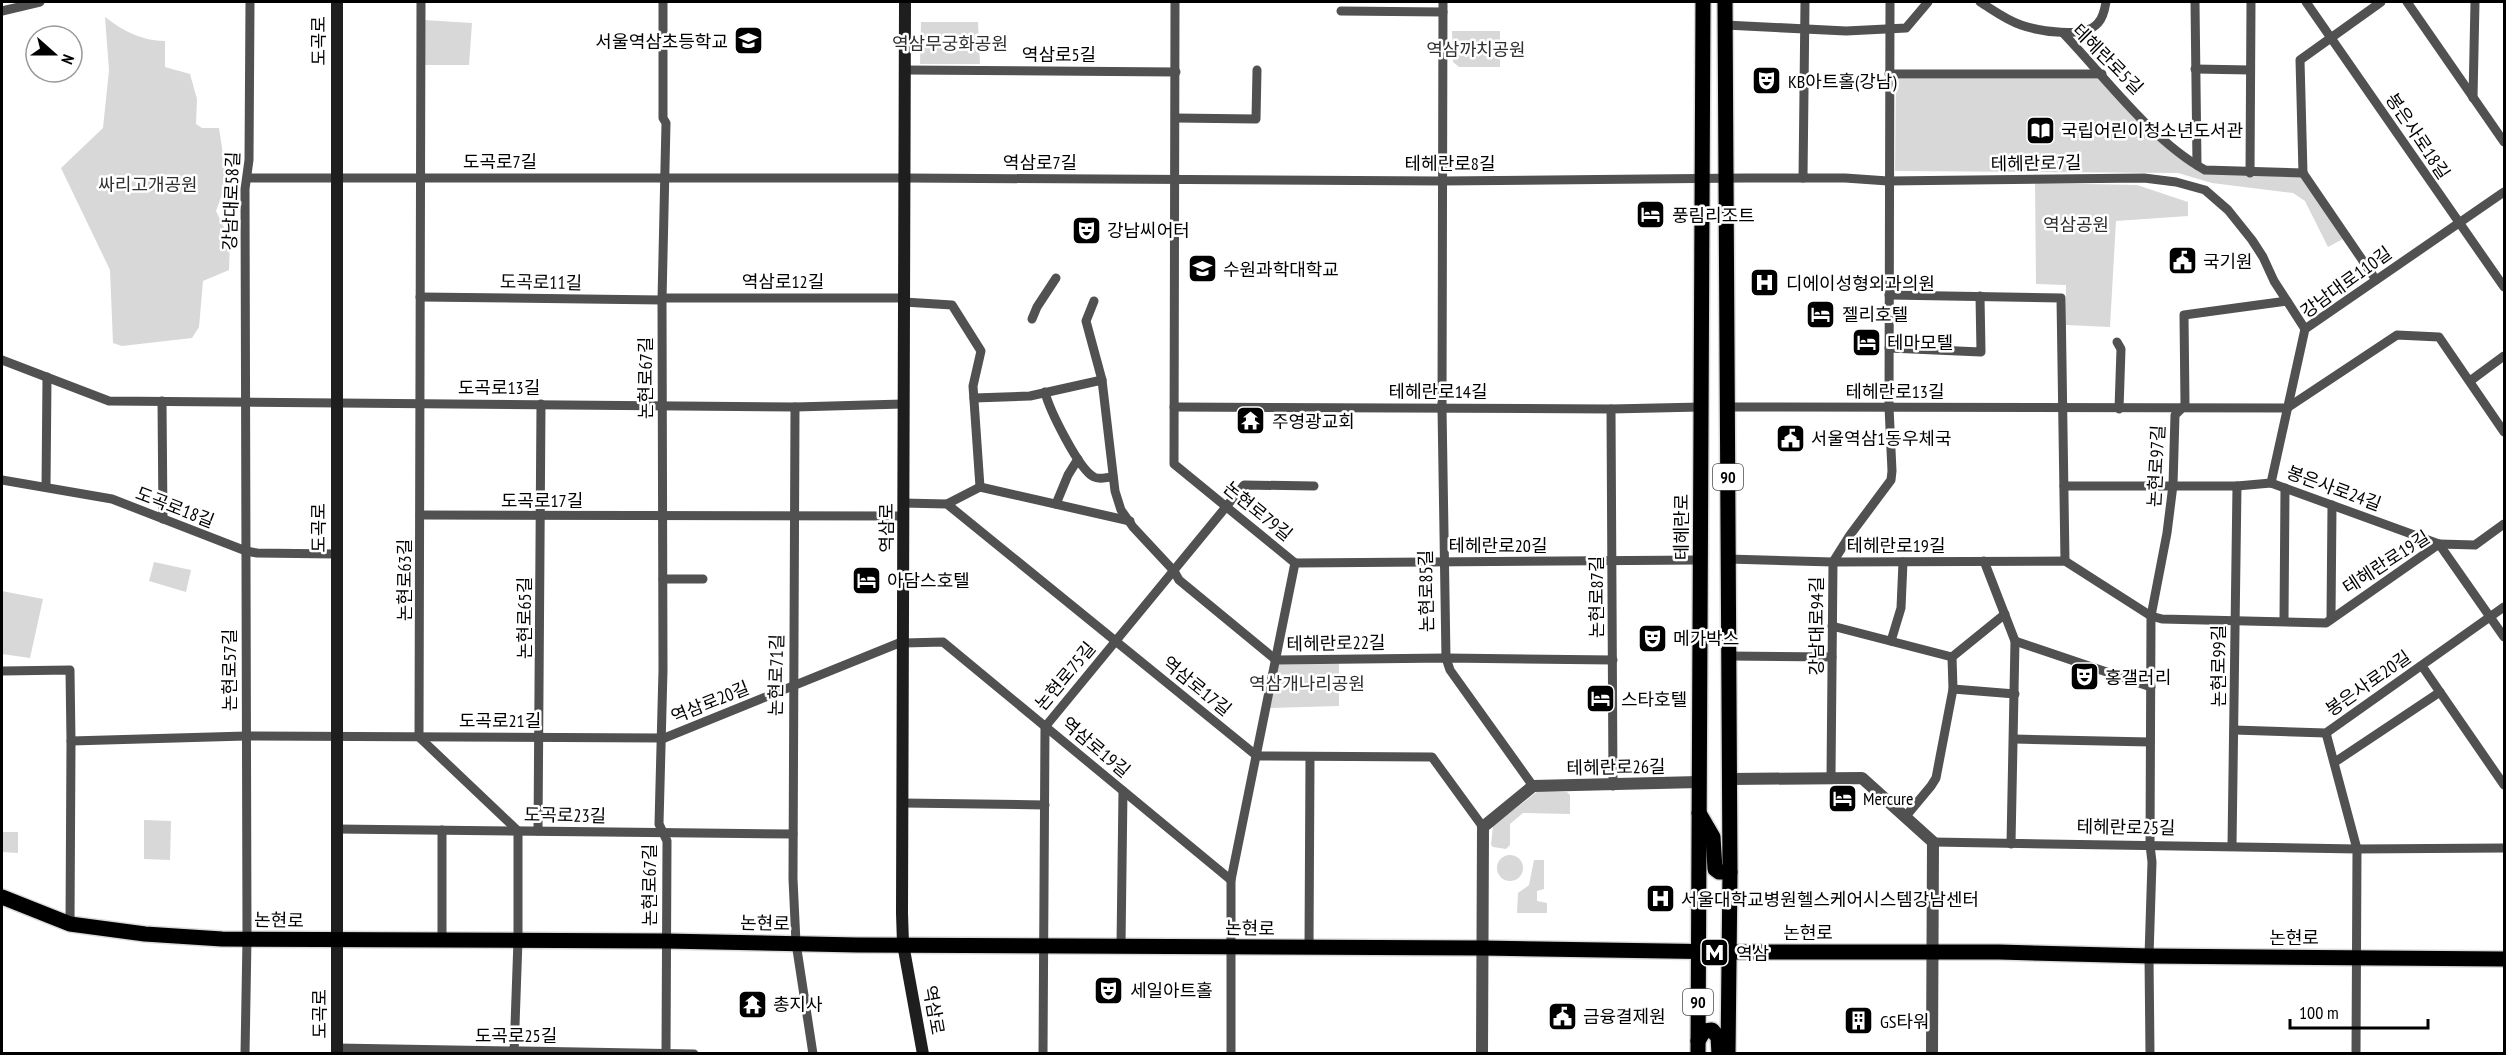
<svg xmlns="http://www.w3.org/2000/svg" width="2506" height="1055" font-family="'PT Sans Narrow','Noto Sans KR',sans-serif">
  <rect width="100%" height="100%" fill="#fff"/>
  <g fill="#d8d8d8">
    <path d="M 105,17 C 123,31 142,41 165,41 L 165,67 L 190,74 L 197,99 L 196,124 L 202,128 L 219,128 L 227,181 L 216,211 L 230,240 L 229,270 L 203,281 L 199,327 L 192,338 L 122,346 L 113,343 L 110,270 L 61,168 L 103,128 L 109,70 Z"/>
    <path d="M 424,20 L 472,23 L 469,65 L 423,65 Z"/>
    <path d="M 921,22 L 978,22 L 980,64 L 920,64 Z"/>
    <path d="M 1452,31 L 1500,31 L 1500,67 L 1459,67 L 1453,62 Z"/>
    <path d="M 1896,79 L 2102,79 L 2175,155 L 2205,174 L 2301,176 L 2343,239 L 2328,247 L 2305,201 L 2293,193 L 2212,183 L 2178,173 L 1895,171 Z"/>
    <path d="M 2035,183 L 2137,185 L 2188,202 L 2188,216 L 2116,221 L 2110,327 L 2066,325 L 2066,285 L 2036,284 Z"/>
    <path d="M 154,562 L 191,570 L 186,592 L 149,581 Z"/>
    <path d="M 2,591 L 43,599 L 30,658 L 2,654 Z"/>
    <path d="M 1278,661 L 1339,661 L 1339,706 L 1270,708 Z"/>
    <path d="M 1538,791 L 1567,792 L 1570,795 L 1570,814 L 1523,813 L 1510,824 L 1510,845 L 1506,849 L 1493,847 L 1491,845 L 1493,826 Z"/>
    <path d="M 144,820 L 171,821 L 170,860 L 144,859 Z"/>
    <path d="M 2,832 L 18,832 L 18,853 L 2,852 Z"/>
    <circle cx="1510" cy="868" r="13"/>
    <path d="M 1534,860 L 1544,860 L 1544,889 L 1537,891 L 1537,901 L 1547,903 L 1547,913 L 1517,913 L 1518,893 L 1529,885 Z"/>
  </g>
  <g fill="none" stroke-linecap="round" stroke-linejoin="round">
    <defs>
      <g id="primary">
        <path d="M 1725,2 L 1730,872 L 1728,1054"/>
        <path d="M 1699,813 L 1713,837 L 1715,869 L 1719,872 L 1730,872"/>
        <path d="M 2,897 L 70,924 L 145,934 L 222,939 L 666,941 L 857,945 L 1482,948 L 1729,952 L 1999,952 L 2149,956 L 2504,959"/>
        <path d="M 1698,1041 L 1704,1031 L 1712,1030 L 1718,1037 L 1719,1054"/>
        <path d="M 1698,1054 L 1703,2"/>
      </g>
    </defs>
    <use href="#primary" stroke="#dbdbdb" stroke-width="18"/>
    <g stroke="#515151" stroke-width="9">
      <path d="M 421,2 L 419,737 L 518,831 L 518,940 L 514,1054"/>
      <path d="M 663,2 L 663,118 L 666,123 L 662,300 L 663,670 L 659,824 L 667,841 L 666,1054"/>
      <path d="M 1175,2 L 1174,464 L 1295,563"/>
      <path d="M 1443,2 L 1442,408 L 1446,658 L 1450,670 L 1533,786"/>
      <path d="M 1980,2 C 1993,10 2006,20 2021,25 C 2038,31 2085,39 2098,23 C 2103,18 2105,8 2106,2"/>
      <path d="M 2195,2 L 2197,165"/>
      <path d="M 2306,2 L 2504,287"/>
      <path d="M 2407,2 L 2504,142"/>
      <path d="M 2,11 L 40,2"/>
      <path d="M 1341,11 L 1443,12"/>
      <path d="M 1725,25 L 1846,31 L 1906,28 L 1928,2"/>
      <path d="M 2063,33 C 2105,77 2152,141 2205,170 L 2303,173"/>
      <path d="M 2195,69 L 2250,70"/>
      <path d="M 905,70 L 1176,72"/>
      <path d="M 1889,74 L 2102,74"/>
      <path d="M 2473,98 L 2475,2"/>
      <path d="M 1176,118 L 1256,119 L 1257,70"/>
      <path d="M 2250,173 L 2251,2"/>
      <path d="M 2303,173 L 2300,60 L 2381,2"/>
      <path d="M 2303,173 L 2376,280"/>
      <path d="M 248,178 L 906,178 L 1442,181 L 1746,178 L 1845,178 L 1888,181 L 2144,178 L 2176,182 L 2205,190 L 2228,210 L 2252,240 L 2263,257 L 2274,281 L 2287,301"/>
      <path d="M 1803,178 L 1805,2"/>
      <path d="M 1889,295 L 2061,298 L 2065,561"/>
      <path d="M 420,297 L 662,300"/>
      <path d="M 662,298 L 904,298"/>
      <path d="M 1094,301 L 1086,321 L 1102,380 L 1115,491 L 1121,510 L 1133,527 L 1174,571 L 1179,580 L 1276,660 L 1446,658 L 1613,660"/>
      <path d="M 904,302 L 952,305 L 981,351 L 973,386 L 980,487"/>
      <path d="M 1032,319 L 1037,307 L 1056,278"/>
      <path d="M 2117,342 L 2121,349 L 2119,409"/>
      <path d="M 1889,348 L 1981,352 L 1980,296"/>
      <path d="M 2,360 L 109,401 L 795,407 L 903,404"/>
      <path d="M 2470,381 L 2504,356"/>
      <path d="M 1045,392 C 1049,409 1079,470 1094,477 C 1099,480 1107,477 1113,477"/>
      <path d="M 974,398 L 1030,396 L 1102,380"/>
      <path d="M 162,401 L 163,519"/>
      <path d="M 795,407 L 793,879 L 796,943 L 813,1054"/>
      <path d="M 1174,407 L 1611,409 L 1701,407"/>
      <path d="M 1728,407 L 2287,408 L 2397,335 L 2439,337 L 2504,432"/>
      <path d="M 1611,409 L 1613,786"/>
      <path d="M 2,480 L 112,499 L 246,551 L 257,553 L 336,554"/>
      <path d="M 2271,483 L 2305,329 L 2504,192"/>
      <path d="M 2064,486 L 2237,486 L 2271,483 L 2439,544 L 2504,637"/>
      <path d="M 46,487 L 47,377"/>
      <path d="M 903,503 L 947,504 L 1257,756 L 1432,757 L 1483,827"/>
      <path d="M 947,504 L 980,487 L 1130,521"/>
      <path d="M 1056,504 L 1068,475 L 1078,459"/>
      <path d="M 420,515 L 903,516"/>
      <path d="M 1728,559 L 1833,562 L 2065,561 L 2151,616 L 2162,619 L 2326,623 L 2439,544 L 2475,545 L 2504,524"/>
      <path d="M 1984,561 L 2015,641 L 2011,844"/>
      <path d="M 1295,563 L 1700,560"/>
      <path d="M 663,579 L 703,579"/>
      <path d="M 2331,619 L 2332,505"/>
      <path d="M 2284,621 L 2285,488"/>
      <path d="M 1832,626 L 1952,657"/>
      <path d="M 1891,641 L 1901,608 L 1903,562"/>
      <path d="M 2015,641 L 2151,687"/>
      <path d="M 904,643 L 943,642 L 1231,880"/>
      <path d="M 1728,656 L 1832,657"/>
      <path d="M 1952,657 L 2005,614"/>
      <path d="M 2422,666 L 2504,785"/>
      <path d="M 2,671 L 70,670 L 71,741 L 246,736 L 662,738"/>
      <path d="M 1953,689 L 2015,694"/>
      <path d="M 2234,730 L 2326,733 L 2504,607"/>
      <path d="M 2326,733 L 2357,849 L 2356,1054"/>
      <path d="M 662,739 L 904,641"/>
      <path d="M 2014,739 L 2150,742"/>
      <path d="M 2335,762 L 2440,692"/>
      <path d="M 1831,777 L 1833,562 L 1850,535 L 1891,480 L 1892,471 L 1889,407 L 1890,2"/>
      <path d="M 903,803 L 1045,805"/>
      <path d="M 1906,816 L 1931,786 L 1936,778 L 1953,689 L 1952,657"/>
      <path d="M 337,829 L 793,834"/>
      <path d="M 442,830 L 442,941"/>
      <path d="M 538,831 L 541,404"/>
      <path d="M 1933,842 L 2357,849 L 2504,848"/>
      <path d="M 2232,846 L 2237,486"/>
      <path d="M 70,924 L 71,741"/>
      <path d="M 1121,945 L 1123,791"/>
      <path d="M 1309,948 L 1310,757"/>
      <path d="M 337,1048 L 694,1054"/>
      <path d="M 245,1054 L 247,939 L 245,189 L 249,160 L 250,2"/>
      <path d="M 1043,1054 L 1045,727 L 1244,485 L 1314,486"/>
      <path d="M 1231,1054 L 1231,880 L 1295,563"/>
      <path d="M 2150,1054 L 2149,956 L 2152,862 L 2150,845 L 2151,616 L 2167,533 L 2173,485 L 2175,415 L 2185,405 L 2184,315 L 2287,301 L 2305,329"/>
    </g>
    <g stroke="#515151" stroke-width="12">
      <path d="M 1729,779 L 1862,778 L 1933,842 L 1932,1054"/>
      <path d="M 1482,1054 L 1483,827 L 1533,786 L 1699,782"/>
    </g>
    <g stroke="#1e1e1e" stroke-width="12">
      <path d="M 337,2 L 337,1054"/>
      <path d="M 905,2 L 902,913 L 903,944 L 923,1054"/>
    </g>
    <use href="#primary" stroke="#000" stroke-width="15"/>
  </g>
  <defs>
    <symbol id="school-square" viewBox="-11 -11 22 22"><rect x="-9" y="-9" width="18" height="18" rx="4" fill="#000" stroke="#fff"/><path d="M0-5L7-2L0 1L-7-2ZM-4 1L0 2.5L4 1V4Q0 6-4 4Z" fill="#fff"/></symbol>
    <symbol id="theatre-square" viewBox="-11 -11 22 22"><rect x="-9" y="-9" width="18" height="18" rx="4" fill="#000" stroke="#fff"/><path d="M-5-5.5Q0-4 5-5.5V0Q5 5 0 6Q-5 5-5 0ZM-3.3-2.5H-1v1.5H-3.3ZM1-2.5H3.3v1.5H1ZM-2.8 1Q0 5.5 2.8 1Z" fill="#fff"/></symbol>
    <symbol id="library-square" viewBox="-11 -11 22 22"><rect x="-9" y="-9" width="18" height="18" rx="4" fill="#000" stroke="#fff"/><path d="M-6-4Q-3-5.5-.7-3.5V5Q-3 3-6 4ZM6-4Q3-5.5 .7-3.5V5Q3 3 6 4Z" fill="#fff"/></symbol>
    <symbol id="hotel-square" viewBox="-11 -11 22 22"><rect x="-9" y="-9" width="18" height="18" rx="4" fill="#000" stroke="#fff"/><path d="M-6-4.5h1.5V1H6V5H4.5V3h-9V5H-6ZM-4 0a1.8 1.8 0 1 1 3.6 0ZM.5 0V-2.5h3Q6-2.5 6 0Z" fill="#fff"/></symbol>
    <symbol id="civic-square" viewBox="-11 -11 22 22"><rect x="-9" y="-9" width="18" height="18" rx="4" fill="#000" stroke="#fff"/><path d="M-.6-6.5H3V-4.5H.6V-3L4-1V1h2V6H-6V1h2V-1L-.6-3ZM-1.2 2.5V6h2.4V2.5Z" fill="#fff"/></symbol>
    <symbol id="university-square" viewBox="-11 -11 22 22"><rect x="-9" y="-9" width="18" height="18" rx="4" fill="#000" stroke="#fff"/><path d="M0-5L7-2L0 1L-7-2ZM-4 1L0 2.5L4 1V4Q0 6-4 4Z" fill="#fff"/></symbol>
    <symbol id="hospital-square" viewBox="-11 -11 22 22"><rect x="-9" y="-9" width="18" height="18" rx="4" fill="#000" stroke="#fff"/><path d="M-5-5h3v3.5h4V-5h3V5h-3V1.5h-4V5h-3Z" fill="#fff"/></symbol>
    <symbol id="temple-square" viewBox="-11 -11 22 22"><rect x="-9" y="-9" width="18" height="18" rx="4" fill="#000" stroke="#fff"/><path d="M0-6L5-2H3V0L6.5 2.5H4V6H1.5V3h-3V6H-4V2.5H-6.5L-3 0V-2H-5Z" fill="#fff"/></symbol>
    <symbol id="metro-square" viewBox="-11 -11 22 22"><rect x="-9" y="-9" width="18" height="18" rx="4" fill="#000" stroke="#fff"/><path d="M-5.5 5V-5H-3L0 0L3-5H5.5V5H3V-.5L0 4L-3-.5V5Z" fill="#fff"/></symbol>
    <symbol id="building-square" viewBox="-11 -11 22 22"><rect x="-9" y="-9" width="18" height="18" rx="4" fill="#000" stroke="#fff"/><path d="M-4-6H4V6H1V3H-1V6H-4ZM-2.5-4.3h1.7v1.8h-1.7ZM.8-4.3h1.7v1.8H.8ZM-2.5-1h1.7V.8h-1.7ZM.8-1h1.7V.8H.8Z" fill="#fff"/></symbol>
  </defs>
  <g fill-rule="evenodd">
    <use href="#school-square" x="732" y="24" width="33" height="33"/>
    <use href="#theatre-square" x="1750" y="64" width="33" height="33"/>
    <use href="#library-square" x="2024" y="114" width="33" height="33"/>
    <use href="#hotel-square" x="1634" y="198" width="33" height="33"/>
    <use href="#theatre-square" x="1070" y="214" width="33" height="33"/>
    <use href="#civic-square" x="2166" y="244" width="33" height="33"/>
    <use href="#university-square" x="1186" y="252" width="33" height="33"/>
    <use href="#hospital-square" x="1748" y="266" width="33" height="33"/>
    <use href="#hotel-square" x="1804" y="298" width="33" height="33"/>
    <use href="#hotel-square" x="1850" y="326" width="33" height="33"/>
    <use href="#temple-square" x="1234" y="404" width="33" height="33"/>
    <use href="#civic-square" x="1774" y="422" width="33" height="33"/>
    <use href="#hotel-square" x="850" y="564" width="33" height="33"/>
    <use href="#theatre-square" x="1636" y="622" width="33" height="33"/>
    <use href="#theatre-square" x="2068" y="660" width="33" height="33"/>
    <use href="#hotel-square" x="1584" y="682" width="33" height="33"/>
    <use href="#hotel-square" x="1826" y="782" width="33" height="33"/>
    <use href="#hospital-square" x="1644" y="882" width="33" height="33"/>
    <use href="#metro-square" x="1698" y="936" width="33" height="33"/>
    <use href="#theatre-square" x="1092" y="974" width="33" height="33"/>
    <use href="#temple-square" x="736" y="988" width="33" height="33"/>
    <use href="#civic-square" x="1546" y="1000" width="33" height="33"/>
    <use href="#building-square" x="1842" y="1004" width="33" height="33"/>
  </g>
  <g text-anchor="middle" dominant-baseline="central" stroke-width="5" stroke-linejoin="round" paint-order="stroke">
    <g fill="#fff" stroke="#4c4c4c" stroke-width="1.5">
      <rect x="1713" y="464" width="30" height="26" rx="4.5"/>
      <rect x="1683" y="989" width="30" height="26" rx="4.5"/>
    </g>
    <g font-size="16" font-weight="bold" fill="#000">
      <text x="1728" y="477">90</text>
      <text x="1698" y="1002">90</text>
    </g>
    <g font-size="18" fill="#000" stroke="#fff">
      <text transform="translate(318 41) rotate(-90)">도곡로</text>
      <text x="1059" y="54">역삼로5길</text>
      <text transform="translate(2108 59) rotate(45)">테헤란로5길</text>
      <text transform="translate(2418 136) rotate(56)">봉은사로18길</text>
      <text x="500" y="161">도곡로7길</text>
      <text x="1040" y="162">역삼로7길</text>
      <text x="1450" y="163">테헤란로8길</text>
      <text transform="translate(2036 163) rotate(-1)">테헤란로7길</text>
      <text transform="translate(231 201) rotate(-88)">강남대로58길</text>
      <text x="783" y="281">역삼로12길</text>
      <text transform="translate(541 282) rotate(1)">도곡로11길</text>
      <text transform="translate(2346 282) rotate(-36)">강남대로110길</text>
      <text transform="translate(645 378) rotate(-90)">논현로67길</text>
      <text x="499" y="387">도곡로13길</text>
      <text x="1438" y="391">테헤란로14길</text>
      <text x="1895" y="391">테헤란로13길</text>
      <text transform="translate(2156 466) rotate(-87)">논현로97길</text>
      <text transform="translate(2334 488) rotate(20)">봉은사로24길</text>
      <text x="542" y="500">도곡로17길</text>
      <text transform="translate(175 507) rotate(21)">도곡로18길</text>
      <text transform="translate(1258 511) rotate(39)">논현로79길</text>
      <text transform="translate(1681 527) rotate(-90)">테헤란로</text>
      <text transform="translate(318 528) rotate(-90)">도곡로</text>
      <text transform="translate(886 528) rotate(-90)">역삼로</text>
      <text x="1498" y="545">테헤란로20길</text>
      <text x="1896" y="545">테헤란로19길</text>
      <text transform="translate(2386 562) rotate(-33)">테헤란로19길</text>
      <text transform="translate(404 580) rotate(-90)">논현로63길</text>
      <text transform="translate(1426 591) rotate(-91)">논현로85길</text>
      <text transform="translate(1596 597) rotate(-90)">논현로87길</text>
      <text transform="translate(524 618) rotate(-90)">논현로65길</text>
      <text transform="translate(1816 626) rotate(-90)">강남대로94길</text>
      <text transform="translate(1336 643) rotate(-1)">테헤란로22길</text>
      <text transform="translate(2218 666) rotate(-90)">논현로99길</text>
      <text transform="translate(229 670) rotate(-90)">논현로57길</text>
      <text transform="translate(776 675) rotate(-89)">논현로71길</text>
      <text transform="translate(1065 676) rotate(-50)">논현로75길</text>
      <text transform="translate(2368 683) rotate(-35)">봉은사로20길</text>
      <text transform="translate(1197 686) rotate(39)">역삼로17길</text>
      <text transform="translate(710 702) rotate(-22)">역삼로20길</text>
      <text x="500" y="720">도곡로21길</text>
      <text transform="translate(1096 747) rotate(40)">역삼로19길</text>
      <text transform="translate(1616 767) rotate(-1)">테헤란로26길</text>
      <text transform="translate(565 815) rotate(1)">도곡로23길</text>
      <text transform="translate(2126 827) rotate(1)">테헤란로25길</text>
      <text transform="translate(649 885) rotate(-90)">논현로67길</text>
      <text transform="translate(279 920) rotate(1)">논현로</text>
      <text transform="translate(765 923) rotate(1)">논현로</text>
      <text transform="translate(1250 928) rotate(1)">논현로</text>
      <text x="1808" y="932">논현로</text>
      <text x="2294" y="937">논현로</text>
      <text transform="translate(934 1010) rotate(80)">역삼로</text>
      <text transform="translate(319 1014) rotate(-90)">도곡로</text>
      <text x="516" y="1035">도곡로25길</text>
    </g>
    <g font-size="18" fill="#000" stroke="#fff" text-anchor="start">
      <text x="728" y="41" text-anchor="end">서울역삼초등학교</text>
      <text x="1788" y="81">KB아트홀(강남)</text>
      <text x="2061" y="130">국립어린이청소년도서관</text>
      <text x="1672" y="215">풍림리조트</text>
      <text x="1107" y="230">강남씨어터</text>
      <text x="2203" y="261">국기원</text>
      <text x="1223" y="269">수원과학대학교</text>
      <text x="1786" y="283">디에이성형외과의원</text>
      <text x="1842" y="314">젤리호텔</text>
      <text x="1887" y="342">테마모텔</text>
      <text x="1272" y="421">주영광교회</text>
      <text x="1811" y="438">서울역삼1동우체국</text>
      <text x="887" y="580">아담스호텔</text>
      <text x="1673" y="638">메가박스</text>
      <text x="2105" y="677">홍갤러리</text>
      <text x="1621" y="699">스타호텔</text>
      <text x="1863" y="798">Mercure</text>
      <text x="1681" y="899">서울대학교병원헬스케어시스템강남센터</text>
      <text x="1736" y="953">역삼</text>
      <text x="1130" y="990">세일아트홀</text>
      <text x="773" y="1004">총지사</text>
      <text x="1583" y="1016">금융결제원</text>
      <text x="1880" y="1021">GS타워</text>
    </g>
    <g font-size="18" fill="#2f2f2f" stroke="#fff">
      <text x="950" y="43">역삼무궁화공원</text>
      <text x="1476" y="49">역삼까치공원</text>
      <text x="148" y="184">싸리고개공원</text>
      <text x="2076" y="224">역삼공원</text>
      <text x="1307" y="683">역삼개나리공원</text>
    </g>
  </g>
  <rect width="2506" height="1055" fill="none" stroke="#000000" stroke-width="6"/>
  <g transform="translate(54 54) rotate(111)"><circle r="28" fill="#ffffff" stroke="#999999" stroke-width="1.5"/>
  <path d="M0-4.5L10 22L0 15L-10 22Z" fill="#000000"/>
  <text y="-9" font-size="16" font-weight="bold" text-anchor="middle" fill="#000000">N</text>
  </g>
  <path d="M2290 1019v9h138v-9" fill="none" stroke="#000000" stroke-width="3"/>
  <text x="2299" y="1019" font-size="18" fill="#000000" stroke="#ffffff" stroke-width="4.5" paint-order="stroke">100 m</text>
</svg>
